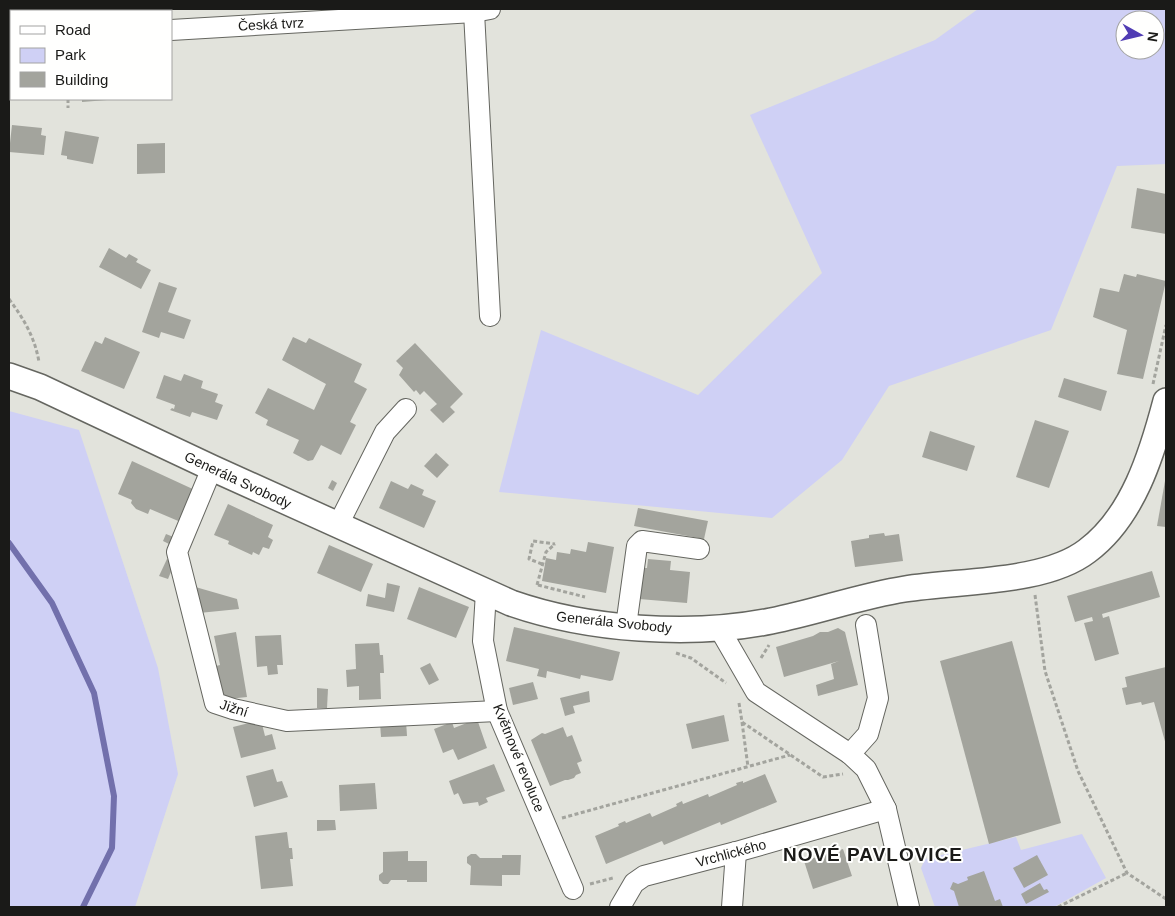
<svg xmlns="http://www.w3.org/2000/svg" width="1175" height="916" font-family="Arial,sans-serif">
  <rect width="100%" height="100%" fill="#e2e3dc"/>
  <g fill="#cfd0f5" fill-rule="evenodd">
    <path d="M 978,9 L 1166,9 L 1166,164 L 1117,166 L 1051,330 L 889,386 L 842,460 L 772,518 L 499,492 L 541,330 L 698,395 L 822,273 L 750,115 L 935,40 ZM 1125,20 L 1155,20 L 1155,50 L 1125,50 Z"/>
    <path d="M 9,411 L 79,430 L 158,668 L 178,774 L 135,907 L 9,907 Z"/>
    <path d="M 1082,834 L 1106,878 L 1054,907 L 935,907 L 921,868 L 925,859 L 1016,837 L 1021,850 Z"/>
  </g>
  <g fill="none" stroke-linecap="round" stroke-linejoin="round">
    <g stroke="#7270ac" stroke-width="6">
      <path d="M 79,11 L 80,9"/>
      <path d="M 9,96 L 11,93"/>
      <path d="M 9,543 L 52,603 L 94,693 L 114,796 L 112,848 L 83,907"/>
    </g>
  </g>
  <g fill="#a3a49d">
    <path d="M 82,99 L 107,99 L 107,100 L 82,102 Z"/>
    <path d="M 12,125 L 42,128 L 41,135 L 46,136 L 44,155 L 9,152 Z"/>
    <path d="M 65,131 L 99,137 L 93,164 L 67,159 L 67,156 L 61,155 Z"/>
    <path d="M 165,143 L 165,173 L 137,174 L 137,144 Z"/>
    <path d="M 1137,188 L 1166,194 L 1166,234 L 1131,228 Z"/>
    <path d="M 109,248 L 126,258 L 129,254 L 138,259 L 136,262 L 151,270 L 141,289 L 99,267 Z"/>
    <path d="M 1124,274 L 1136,277 L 1137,274 L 1166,281 L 1143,379 L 1117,374 L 1127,330 L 1093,317 L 1100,288 L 1119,292 Z"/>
    <path d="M 159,282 L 177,288 L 168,312 L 191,320 L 184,339 L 161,332 L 159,338 L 142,332 Z"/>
    <path d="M 105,337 L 140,352 L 124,389 L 81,371 L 95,341 L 102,344 Z"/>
    <path d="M 293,337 L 306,343 L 309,338 L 362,364 L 354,382 L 367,389 L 350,422 L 356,425 L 341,455 L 321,445 L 313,460 L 308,461 L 293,453 L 299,440 L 266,425 L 268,420 L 255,413 L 268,388 L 314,410 L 326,384 L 282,360 Z"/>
    <path d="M 415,343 L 463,394 L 450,407 L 455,412 L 443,423 L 430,410 L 437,404 L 424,391 L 420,395 L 416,390 L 414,392 L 399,375 L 403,368 L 396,361 Z"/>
    <path d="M 184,374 L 203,381 L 201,388 L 218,394 L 215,402 L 223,405 L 217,420 L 192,412 L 190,417 L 170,410 L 172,408 L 174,409 L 175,405 L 156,398 L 164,375 L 181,381 Z"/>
    <path d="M 1064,378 L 1107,391 L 1101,411 L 1058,397 Z"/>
    <path d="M 1035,420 L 1069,431 L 1049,488 L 1016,477 Z"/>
    <path d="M 930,431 L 975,446 L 967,471 L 922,457 Z"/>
    <path d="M 436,453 L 449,465 L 437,478 L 424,466 Z"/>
    <path d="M 132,461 L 197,491 L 183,523 L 150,509 L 148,514 L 136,509 L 131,503 L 132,500 L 118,494 Z"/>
    <path d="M 332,480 L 337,483 L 333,491 L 328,488 Z"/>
    <path d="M 391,481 L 408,489 L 411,484 L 424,490 L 422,495 L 436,501 L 424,528 L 379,508 Z"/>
    <path d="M 1165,481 L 1166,481 L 1166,527 L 1157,526 Z"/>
    <path d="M 228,504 L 273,525 L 268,537 L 273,540 L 269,549 L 263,547 L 259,555 L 253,552 L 252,555 L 228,544 L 229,541 L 214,535 Z"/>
    <path d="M 638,508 L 708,521 L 704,539 L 634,526 Z"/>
    <path d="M 884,533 L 885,536 L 899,534 L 903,561 L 855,567 L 851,541 L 869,538 L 869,535 Z"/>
    <path d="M 166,534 L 176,538 L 173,546 L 163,541 Z"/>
    <path d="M 588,542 L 614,547 L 606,593 L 542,581 L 546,558 L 556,560 L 557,552 L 570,554 L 571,549 L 586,552 Z"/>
    <path d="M 329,545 L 373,564 L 361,592 L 317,573 Z"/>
    <path d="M 167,559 L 175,562 L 168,579 L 159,576 Z"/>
    <path d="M 648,559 L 671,561 L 670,570 L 690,572 L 687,603 L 639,599 L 642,568 L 647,568 Z"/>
    <path d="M 1152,571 L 1160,597 L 1102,614 L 1103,618 L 1109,616 L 1119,654 L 1095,661 L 1084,623 L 1093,621 L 1092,617 L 1075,622 L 1067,596 Z"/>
    <path d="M 387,583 L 400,586 L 394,612 L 366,606 L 368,594 L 385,598 Z"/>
    <path d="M 192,586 L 237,599 L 239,609 L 199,613 Z"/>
    <path d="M 419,587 L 469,607 L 456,638 L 407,619 Z"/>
    <path d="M 514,627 L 620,652 L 613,680 L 610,681 L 581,675 L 580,679 L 547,671 L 546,678 L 537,676 L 539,669 L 506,661 Z"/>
    <path d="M 838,628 L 845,632 L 858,685 L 818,696 L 816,685 L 834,679 L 831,664 L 839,661 L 784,677 L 776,647 L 813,636 L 820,632 L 828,632 Z"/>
    <path d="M 236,632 L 247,697 L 219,700 L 212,667 L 220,665 L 214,636 Z"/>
    <path d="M 281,635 L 283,665 L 277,665 L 278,674 L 268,675 L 267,666 L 257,667 L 255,636 Z"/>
    <path d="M 1012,641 L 1061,823 L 989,844 L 940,661 Z"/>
    <path d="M 379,643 L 380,655 L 383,655 L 384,673 L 380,673 L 381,699 L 359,700 L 359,686 L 347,687 L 346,670 L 356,669 L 355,644 Z"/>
    <path d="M 430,663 L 439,680 L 429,685 L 420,668 Z"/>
    <path d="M 1166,667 L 1166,745 L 1154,702 L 1142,705 L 1141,702 L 1126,705 L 1122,688 L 1127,687 L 1125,677 Z"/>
    <path d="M 533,682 L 538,699 L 513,705 L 509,688 Z"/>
    <path d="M 317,688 L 328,689 L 327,708 L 317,708 Z"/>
    <path d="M 589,691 L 590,702 L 573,706 L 575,713 L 565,716 L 560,698 Z"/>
    <path d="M 724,715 L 729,741 L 692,749 L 686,724 Z"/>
    <path d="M 477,719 L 487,748 L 458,760 L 453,749 L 443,753 L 434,729 L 452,722 L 454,728 Z"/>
    <path d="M 261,720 L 265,736 L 272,734 L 276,749 L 241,758 L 233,727 Z"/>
    <path d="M 406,721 L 407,736 L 381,737 L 380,723 Z"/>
    <path d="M 563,727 L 567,737 L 572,735 L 582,761 L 577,763 L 581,773 L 576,775 L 574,778 L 568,780 L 565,780 L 550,786 L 531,740 L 542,733 L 545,734 Z"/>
    <path d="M 494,764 L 505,791 L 486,798 L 488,802 L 479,806 L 478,802 L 463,804 L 458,793 L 454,795 L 449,781 Z"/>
    <path d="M 273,769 L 277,782 L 282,781 L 288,797 L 254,807 L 246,776 Z"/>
    <path d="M 765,774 L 777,802 L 721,825 L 720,822 L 664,845 L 662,841 L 606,864 L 595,836 L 619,826 L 618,824 L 625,821 L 626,823 L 650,813 L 652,817 L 677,806 L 676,804 L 682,801 L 683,804 L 708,794 L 709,797 L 737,785 L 736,783 L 743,781 L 743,783 Z"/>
    <path d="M 375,783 L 377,809 L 340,811 L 339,785 Z"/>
    <path d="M 317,820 L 335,820 L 336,830 L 317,831 Z"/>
    <path d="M 287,832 L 289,848 L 292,848 L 293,859 L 290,859 L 293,886 L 261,889 L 255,836 Z"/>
    <path d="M 843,849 L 852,876 L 813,889 L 804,861 Z"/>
    <path d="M 408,851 L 408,861 L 427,861 L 427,882 L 407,882 L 407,880 L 391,880 L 388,884 L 383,884 L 379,880 L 379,875 L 383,872 L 383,852 Z"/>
    <path d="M 471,854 L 476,854 L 480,858 L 502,858 L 502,855 L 521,855 L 520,875 L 502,875 L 502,886 L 470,885 L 471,866 L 467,863 L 467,857 Z"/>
    <path d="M 1037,855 L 1048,875 L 1024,888 L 1013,868 Z"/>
    <path d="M 984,871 L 995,901 L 1000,899 L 1003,907 L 959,907 L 954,891 L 950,889 L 953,882 L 958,884 L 968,880 L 967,877 Z"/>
    <path d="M 1040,883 L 1044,890 L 1047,889 L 1049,892 L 1026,904 L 1021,894 Z"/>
  </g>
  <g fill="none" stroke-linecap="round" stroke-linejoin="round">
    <defs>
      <g id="minor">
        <path d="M 474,12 L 490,316"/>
        <path d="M 171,30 L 474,12 L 490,9"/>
        <path d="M 9,44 L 11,42"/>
        <path d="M 212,468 L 177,552 L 215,703 L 233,709 L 287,721 L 497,711"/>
        <path d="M 338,525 L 385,432 L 406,409"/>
        <path d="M 486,592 L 483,641 L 497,711 L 573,889"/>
        <path d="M 626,626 L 637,546 L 642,541 L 699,549"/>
        <path d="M 719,628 L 756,692 L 850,754 L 866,769 L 886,809 L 909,907"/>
        <path d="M 850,754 L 868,734 L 878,698 L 866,625"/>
        <path d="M 620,907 L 634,883 L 644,876 L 736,852 L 886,809"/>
        <path d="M 732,907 L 736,852"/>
      </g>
      <path id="major" d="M 9,376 L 40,387 L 212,468 L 511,603 C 588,630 691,637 771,621 C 817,612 860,596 905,589 C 959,580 1044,584 1087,551 C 1133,517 1152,454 1166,401"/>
    </defs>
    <use href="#minor" stroke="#656660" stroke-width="22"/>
    <use href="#major" stroke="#656660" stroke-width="28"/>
    <g stroke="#a3a49e" stroke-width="3" stroke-dasharray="4 2.5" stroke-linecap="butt">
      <path d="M 100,11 L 102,9"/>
      <path d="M 68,99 L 68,108"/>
      <path d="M 9,299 C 24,319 35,338 39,362"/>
      <path d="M 1153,384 L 1166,325"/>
      <path d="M 542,564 L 529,559 L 533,541 L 555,544"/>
      <path d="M 537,585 L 546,552 L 555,544"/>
      <path d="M 538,585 L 585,597"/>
      <path d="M 1035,595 L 1045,671 L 1078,771 L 1127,873 L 1166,899"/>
      <path d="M 676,653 L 691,658 L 726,683"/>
      <path d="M 761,658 L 769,645"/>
      <path d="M 739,703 L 742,722 L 823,777 L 843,774"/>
      <path d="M 742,722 L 748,767"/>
      <path d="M 562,818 L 790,755"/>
      <path d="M 590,884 L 613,878"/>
      <path d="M 1058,907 L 1127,873"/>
    </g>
    <use href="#minor" stroke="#fff" stroke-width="20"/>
    <use href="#major" stroke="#fff" stroke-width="25"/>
  </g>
  <g text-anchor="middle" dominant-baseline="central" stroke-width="4" stroke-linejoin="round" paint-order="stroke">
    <g font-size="14" fill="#1a1a18" stroke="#fffffe">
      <text transform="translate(271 24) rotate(-3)">Česká tvrz</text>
      <text transform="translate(238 480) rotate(25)">Generála Svobody</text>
      <text transform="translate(614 622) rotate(6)">Generála Svobody</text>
      <text transform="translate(234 708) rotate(18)">Jižní</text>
      <text transform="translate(519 758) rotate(68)">Květnové revoluce</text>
      <text transform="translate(731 853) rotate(-15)">Vrchlického</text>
    </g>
    <g font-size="19" font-weight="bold" letter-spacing="1" fill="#1a1a18" stroke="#fffffe">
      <text x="873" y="854">NOVÉ PAVLOVICE</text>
    </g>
  </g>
  <rect width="1175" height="916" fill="none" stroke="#1a1a18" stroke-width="20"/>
  <rect x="10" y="10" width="162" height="90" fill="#fffffe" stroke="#a3a3a2"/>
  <rect x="20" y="26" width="25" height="8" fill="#ffffff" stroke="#a3a3a2"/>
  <text x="55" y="35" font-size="15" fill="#1a1a18">Road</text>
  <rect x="20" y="48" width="25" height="15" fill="#cfd0f5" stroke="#a3a3a2"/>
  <text x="55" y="60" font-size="15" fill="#1a1a18">Park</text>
  <rect x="20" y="72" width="25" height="15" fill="#a3a49d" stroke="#a3a3a2"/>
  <text x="55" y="85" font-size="15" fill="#1a1a18">Building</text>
  <g transform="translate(1140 35) rotate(98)"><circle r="24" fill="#fffffe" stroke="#a3a3a2"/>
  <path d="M0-4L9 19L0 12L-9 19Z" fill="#503cb4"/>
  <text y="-8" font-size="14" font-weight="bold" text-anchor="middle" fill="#1a1a18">N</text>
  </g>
</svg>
